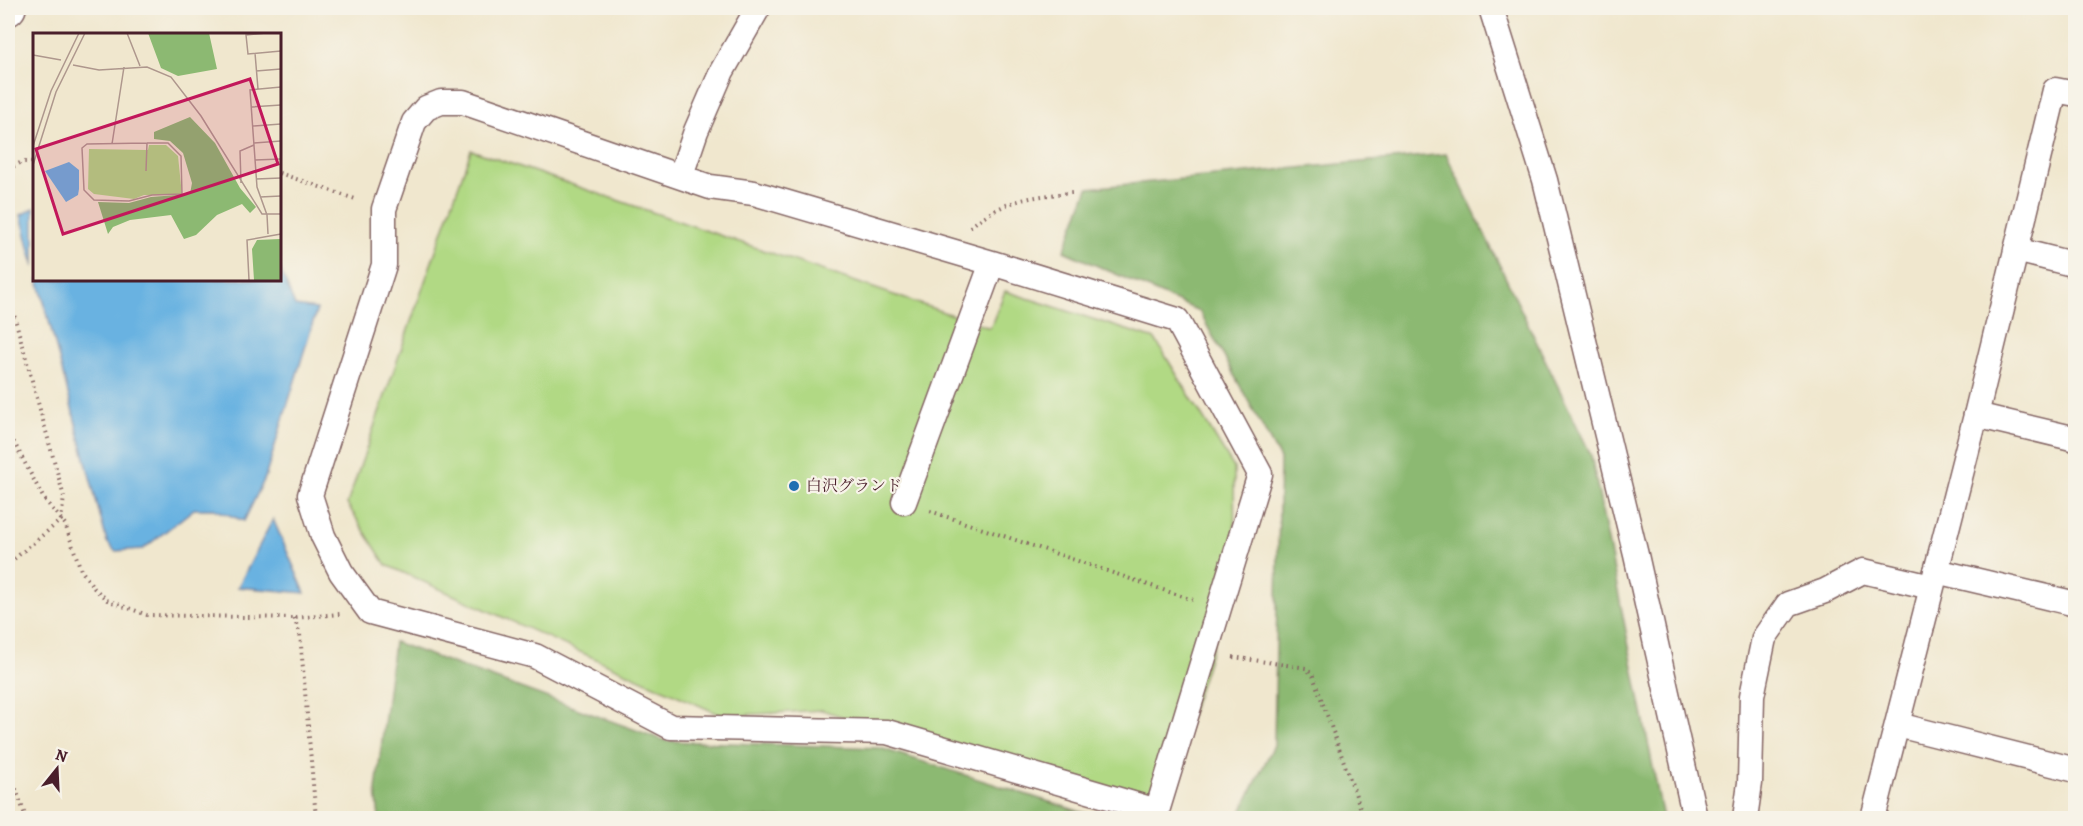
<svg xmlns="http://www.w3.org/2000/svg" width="2083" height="826" font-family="Alegreya,'Noto Serif JP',serif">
  <rect width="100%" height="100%" fill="#f7f3e8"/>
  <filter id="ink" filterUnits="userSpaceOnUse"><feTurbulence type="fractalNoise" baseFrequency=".0167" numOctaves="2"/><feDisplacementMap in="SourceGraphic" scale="12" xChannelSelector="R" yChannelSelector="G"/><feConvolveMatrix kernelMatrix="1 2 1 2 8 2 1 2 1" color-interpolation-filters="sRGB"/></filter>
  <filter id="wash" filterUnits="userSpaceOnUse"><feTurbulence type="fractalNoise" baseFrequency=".008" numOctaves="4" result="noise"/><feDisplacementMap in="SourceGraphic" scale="24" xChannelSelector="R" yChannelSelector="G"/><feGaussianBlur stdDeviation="1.35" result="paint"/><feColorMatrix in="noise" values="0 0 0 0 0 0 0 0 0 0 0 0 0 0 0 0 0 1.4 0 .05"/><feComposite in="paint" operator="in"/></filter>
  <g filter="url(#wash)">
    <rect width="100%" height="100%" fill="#f0e7ce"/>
    <path fill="#b1d984" stroke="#7e7c58" stroke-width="1.5" d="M 471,150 L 990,328 L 1005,291 L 1155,339 L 1234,468 L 1235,576 L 1158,818 L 822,710 L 723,716 L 386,565 L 347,504 Z"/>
    <g fill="#8cb972" stroke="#6b6c4e" stroke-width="1.5">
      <path d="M 1446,154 L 1591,455 L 1663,818 L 1238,818 L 1274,745 L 1280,459 L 1199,311 L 1064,251 L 1088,188 Z"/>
      <path d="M 394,642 L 666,741 L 880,748 L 1100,818 L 379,818 L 376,790 Z"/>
    </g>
    <g fill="#69b2e1" stroke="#5a6886" stroke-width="1.5">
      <path d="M 34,208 L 34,267 L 21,215 Z"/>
      <path d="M 279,266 L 295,306 L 317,309 L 265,478 L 244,521 L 214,509 L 194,509 L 143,549 L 115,551 L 107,542 L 38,279 L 279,279 Z"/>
      <path d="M 273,519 L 305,593 L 238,587 Z"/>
    </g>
  </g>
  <g filter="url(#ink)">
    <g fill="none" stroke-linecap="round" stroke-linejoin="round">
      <defs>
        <g id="minor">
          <path d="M 1491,8 L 1545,180 L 1636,555 L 1695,818"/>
          <path d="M 681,175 L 696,131 L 722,71 L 758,8"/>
          <path d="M 2016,250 L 2076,265"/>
          <path d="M 1976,415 L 2076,439"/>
          <path d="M 904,502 L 992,263 L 754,193 L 710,187 L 463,102 L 441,102 L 426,108 L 414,122 L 384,209 L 384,265 L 310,495 L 323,536 L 341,572 L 370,612 L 535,656 L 671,727 L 887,732 L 1157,811 L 1260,474 L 1177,320 L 992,263"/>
          <path d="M 1936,571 L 2076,604"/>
          <path d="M 1898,725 L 2076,770"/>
          <path d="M 1745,818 L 1750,783 L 1752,696 L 1764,638 L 1788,604 L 1825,591 L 1863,571 L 1931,587"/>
          <path d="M 1873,818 L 1976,415 L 2055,90 L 2076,94"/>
        </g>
        <path id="motorway" d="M 8,9 L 9,8"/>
      </defs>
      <use href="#minor" stroke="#846564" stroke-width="27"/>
      <use href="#motorway" stroke="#846564" stroke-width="36"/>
      <g stroke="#846564" stroke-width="4" stroke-dasharray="1.5 4.5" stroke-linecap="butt">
        <path d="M 8,169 L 22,162 L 34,162"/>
        <path d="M 279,173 L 358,200"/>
        <path d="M 970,227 C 1003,200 1031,196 1072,193"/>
        <path d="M 8,293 L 64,497 L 61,520 L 8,564"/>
        <path d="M 8,431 L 44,499 L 65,524 L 81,570 L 94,588 L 107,600 L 147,615 L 294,618 L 340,614"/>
        <path d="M 930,511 L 1193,600"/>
        <path d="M 294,618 L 300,634 L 316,818"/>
        <path d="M 1233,657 L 1306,668 L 1313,676 L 1364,818"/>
        <path d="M 8,766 L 26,818"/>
      </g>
      <use href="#minor" stroke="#fff" stroke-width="24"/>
      <use href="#motorway" stroke="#fff" stroke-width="33"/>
    </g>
  </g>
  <circle fill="#1f6fb2" stroke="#f7f3e8" stroke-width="2" cx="794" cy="486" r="6"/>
  <g text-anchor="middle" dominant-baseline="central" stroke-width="4.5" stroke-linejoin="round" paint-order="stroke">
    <g font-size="16" fill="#4a1f2b" stroke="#f7f3e8" text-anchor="start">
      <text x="806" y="486">白沢グランド</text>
    </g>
  </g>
  <g transform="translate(33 33)">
    <rect width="248" height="248" fill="#f0e7ce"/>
    <path d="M 116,112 L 133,112 L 145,123 L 149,162 L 111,162 L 101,166 L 61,161 L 55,156 L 56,116 L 115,117 Z" fill="#b1d984"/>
    <path d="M 115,0 L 176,0 L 184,36 L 145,43 L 128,35 ZM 157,84 L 182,110 L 207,155 L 223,174 L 217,180 L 209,171 L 184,182 L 163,202 L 151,206 L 138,182 L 97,187 L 80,194 L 75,201 L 65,169 L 96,170 L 118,164 L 157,161 L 159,150 L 150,120 L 137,108 L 121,106 L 121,99 ZM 247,206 L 247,247 L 221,247 L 219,216 L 224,207 Z" fill="#8cb972"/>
    <path d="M 36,129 L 46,137 L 46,156 L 45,162 L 33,169 L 12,138 Z" fill="#69b2e1"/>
    <path fill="none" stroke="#ae978d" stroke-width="1.5" d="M 94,0 L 107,33M 233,0 L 213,2 L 215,21 L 248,18M 222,20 L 225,56M 0,22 L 28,27M 40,32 L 66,37 L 114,34 L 138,44 L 168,83 L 229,181 L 248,181M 223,38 L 248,36M 219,74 L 248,72M 220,93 L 248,91M 221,110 L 248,108M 79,111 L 91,34M 0,113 L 18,58 L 46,0M 222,127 L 248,126M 0,132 L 23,59 L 52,0M 113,138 L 114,110 L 54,111 L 49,115 L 51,157 L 61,167 L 96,168 L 119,162 L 149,161 L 148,123 L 135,110 L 114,110M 223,146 L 248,145M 208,150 L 207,118 L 221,112M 227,164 L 248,163M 235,201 L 234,182 L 224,154 L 217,57 L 248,54M 216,247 L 214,207 L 248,201"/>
    <path fill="#c2185b" fill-opacity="0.15" stroke="#c2185b" stroke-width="3" d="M 217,46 L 245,131 L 30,201 L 3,116 Z"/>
    <rect width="248" height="248" fill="none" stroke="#4a1f2b" stroke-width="3"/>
  </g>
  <rect width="2083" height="826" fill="none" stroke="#f7f3e8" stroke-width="30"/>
  <g transform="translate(57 769) rotate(18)" stroke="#f7f3e8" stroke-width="4.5" paint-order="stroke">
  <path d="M0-4.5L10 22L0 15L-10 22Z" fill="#4a1f2b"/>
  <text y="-9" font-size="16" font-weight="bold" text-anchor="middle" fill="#4a1f2b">N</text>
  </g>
</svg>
